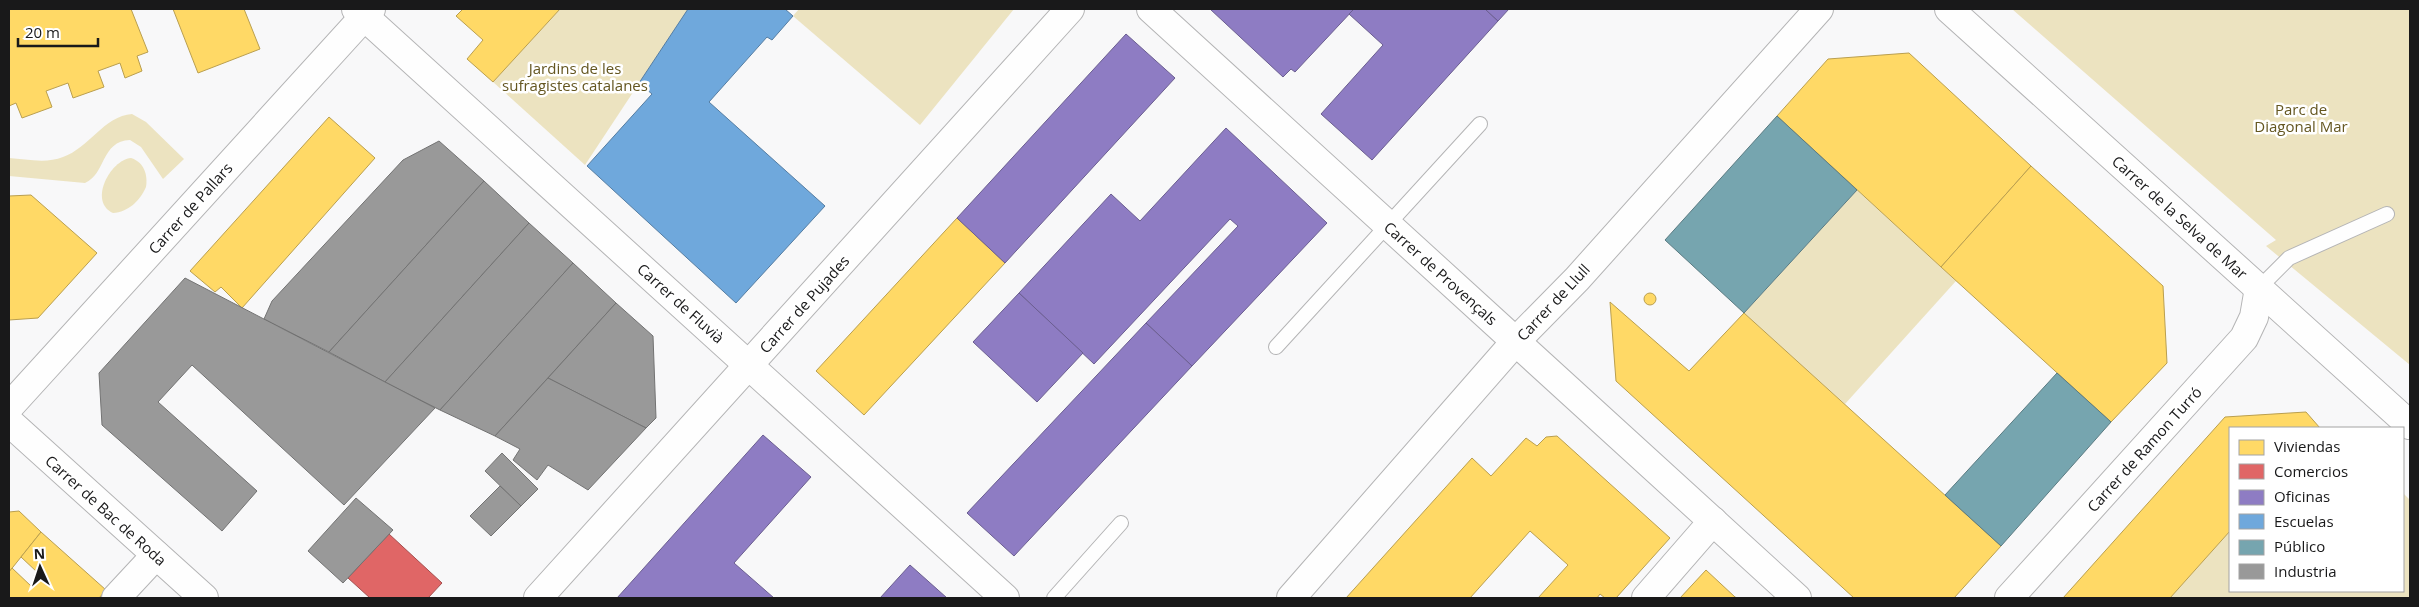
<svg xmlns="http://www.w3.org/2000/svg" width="2419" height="607" font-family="'Open Sans',sans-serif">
  <rect width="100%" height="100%" fill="#f8f8f9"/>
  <g fill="#ece3c0">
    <path d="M 560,9 L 688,9 L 585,165 L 493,82 Z"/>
    <path d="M 799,9 L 1014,9 L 920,125 L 793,16 Z"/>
    <path d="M 2012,9 L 2410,9 L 2410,365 L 2266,246 L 2276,240 Z"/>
    <path d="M 132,114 L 146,122 L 184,159 L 163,179 L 141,147 L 130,140 C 101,141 106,174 85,183 L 9,176 L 9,158 C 26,159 46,164 63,157 C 89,148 104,116 132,114 Z"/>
    <path d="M 131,158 C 144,162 148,175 146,187 C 140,201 128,212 113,213 C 88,202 110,160 131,158 Z"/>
    <path d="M 1857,190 L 1956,281 L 1845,404 L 1744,313 Z"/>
    <path d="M 2403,493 L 2410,500 L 2410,598 L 2170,598 L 2230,531 L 2230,591 L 2403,591 Z"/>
  </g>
  <g fill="#ffd966" stroke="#ba9f4f">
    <path d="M 9,9 L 131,9 L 148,52 L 137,56 L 142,71 L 125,78 L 120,63 L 98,71 L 104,87 L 73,98 L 68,83 L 46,91 L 52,107 L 22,118 L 16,103 L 9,106 Z"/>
    <path d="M 173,9 L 244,9 L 260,49 L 198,73 Z"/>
    <path d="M 463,9 L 560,9 L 493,82 L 467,59 L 483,40 L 456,16 Z"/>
    <path d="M 1909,53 L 2031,166 L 1941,267 L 1777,116 L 1828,59 Z"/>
    <path d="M 329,117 L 375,158 L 242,308 L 221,287 L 215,292 L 190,271 Z"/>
    <path d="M 2031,166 L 2163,286 L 2167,363 L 2111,422 L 1941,267 Z"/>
    <path d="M 31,195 L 97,253 L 38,318 L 9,320 L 9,196 Z"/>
    <path d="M 957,218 L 1005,263 L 864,415 L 816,371 Z"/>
    <circle cx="1650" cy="299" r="6"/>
    <path d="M 1610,302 L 1689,371 L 1744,313 L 2001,546 L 1954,598 L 1854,598 L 1616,381 Z"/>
    <path d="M 2306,412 L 2320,428 L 2230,428 L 2230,531 L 2170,598 L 2063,598 L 2225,417 Z"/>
    <path d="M 1557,436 L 1670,538 L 1616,598 L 1605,598 L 1600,594 L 1597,598 L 1538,598 L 1568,565 L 1530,531 L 1470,598 L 1346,598 L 1472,458 L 1491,476 L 1526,438 L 1537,446 L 1546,437 Z"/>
    <path d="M 19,511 L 41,532 L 9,572 L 9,512 Z"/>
    <path d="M 41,532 L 106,590 L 99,598 L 9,598 L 9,572 L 12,568 L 31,586 L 37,579 L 34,576 L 37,572 L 21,557 Z"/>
    <path d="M 1706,570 L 1735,597 L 1737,598 L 1680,598 Z"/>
  </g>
  <path fill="#e06666" stroke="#a44f4f" d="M 389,534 L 442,583 L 428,598 L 370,598 L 348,578 Z"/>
  <g fill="#8e7cc3" stroke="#6b5e90">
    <path d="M 1210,9 L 1354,9 L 1295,72 L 1291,69 L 1283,77 Z"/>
    <path d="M 1354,9 L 1485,9 L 1498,21 L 1372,160 L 1321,114 L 1383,45 L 1349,14 Z"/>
    <path d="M 1485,9 L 1509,9 L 1498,21 Z"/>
    <path d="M 1126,34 L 1175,78 L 1005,263 L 957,218 Z"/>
    <path d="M 1226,128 L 1327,223 L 1192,366 L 1146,323 L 1238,226 L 1230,219 L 1094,364 L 1019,293 L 1111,194 L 1140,221 Z"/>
    <path d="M 1019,293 L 1083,353 L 1037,402 L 973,342 Z"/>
    <path d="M 1146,323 L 1192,366 L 1014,556 L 967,513 Z"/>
    <path d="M 763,435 L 811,477 L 734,563 L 774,598 L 617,598 Z"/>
    <path d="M 910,565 L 947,598 L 880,598 Z"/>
  </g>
  <path fill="#6fa8dc" stroke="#557da2" d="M 688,9 L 785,9 L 793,16 L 772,40 L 767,37 L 709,102 L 825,206 L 736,303 L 587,166 L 652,94 L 639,83 Z"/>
  <g fill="#76a5af" stroke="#5a7b82">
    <path d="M 1777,116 L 1857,190 L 1744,313 L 1665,240 Z"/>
    <path d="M 2057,373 L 2111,422 L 2001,546 L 1945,495 Z"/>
  </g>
  <g fill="#999" stroke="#737373">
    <path d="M 439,141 L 484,181 L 329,352 L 264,319 L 272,301 L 403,160 Z"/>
    <path d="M 484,181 L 529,223 L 385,382 L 329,352 Z"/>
    <path d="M 529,223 L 573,263 L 440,410 L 385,382 Z"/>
    <path d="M 573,263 L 616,303 L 495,436 L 440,410 Z"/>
    <path d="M 185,278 L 435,408 L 344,505 L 192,365 L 158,402 L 257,491 L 222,531 L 102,425 L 99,373 Z"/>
    <path d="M 616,303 L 653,336 L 656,418 L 646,428 L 548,378 Z"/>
    <path d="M 548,378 L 646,428 L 588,490 L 548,465 L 537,480 L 513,460 L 520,449 L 495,436 Z"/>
    <path d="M 502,453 L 538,489 L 521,506 L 485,471 Z"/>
    <path d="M 500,486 L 521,506 L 491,536 L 470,516 Z"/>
    <path d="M 356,498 L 393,530 L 343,583 L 308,551 Z"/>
  </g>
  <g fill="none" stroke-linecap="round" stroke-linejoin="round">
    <defs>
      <g id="lane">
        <path d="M 2259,288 L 2289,258 L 2387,214"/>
        <path d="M 1276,347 L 1480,124"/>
        <path d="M 1054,598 L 1121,523"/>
      </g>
      <g id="street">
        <path d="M 356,9 L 1005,598"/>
        <path d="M 1151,9 L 1797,598"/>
        <path d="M 116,598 L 156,555"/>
        <path d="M 538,598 L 1070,9"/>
        <path d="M 1646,598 L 1713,521"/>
        <path d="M 2009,598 L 2244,338 L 2254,317 L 2259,288"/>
      </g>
      <g id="secondary">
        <path d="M 1949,9 L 2410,425"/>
        <path d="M 9,407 L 371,9"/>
        <path d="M 9,422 L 204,598"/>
        <path d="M 1291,598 L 1516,341 L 1577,279 L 1819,9"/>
      </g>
    </defs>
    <use href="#lane" stroke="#b4b4b5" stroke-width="16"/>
    <use href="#street" stroke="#b4b4b5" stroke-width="30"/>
    <use href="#secondary" stroke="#b4b4b5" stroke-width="30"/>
    <use href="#lane" stroke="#fefefe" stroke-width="14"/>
    <use href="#street" stroke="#fefefe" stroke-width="28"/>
    <use href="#secondary" stroke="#fefefe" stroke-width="28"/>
  </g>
  <g text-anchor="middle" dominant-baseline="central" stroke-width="5" stroke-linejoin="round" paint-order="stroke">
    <g font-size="15" fill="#645620" stroke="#fff">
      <text x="575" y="68">Jardins de les<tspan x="575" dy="17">sufragistes catalanes</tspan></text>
      <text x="2301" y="109">Parc de<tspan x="2301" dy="17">Diagonal Mar</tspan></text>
    </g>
    <g font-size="15" fill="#19191a" stroke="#fff">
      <text transform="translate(190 208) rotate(-48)">Carrer de Pallars</text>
      <text transform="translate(2180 217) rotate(42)">Carrer de la Selva de Mar</text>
      <text transform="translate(1441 273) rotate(42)">Carrer de Provençals</text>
      <text transform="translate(1553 302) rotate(-47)">Carrer de Llull</text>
      <text transform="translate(681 303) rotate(42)">Carrer de Fluvià</text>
      <text transform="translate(804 304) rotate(-48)">Carrer de Pujades</text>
      <text transform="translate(2144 449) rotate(-48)">Carrer de Ramon Turró</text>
      <text transform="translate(106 510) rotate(42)">Carrer de Bac de Roda</text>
    </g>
  </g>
  <rect width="2419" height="607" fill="none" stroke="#19191a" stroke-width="20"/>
  <rect x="2229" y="427" width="175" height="165" fill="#ffffff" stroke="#a3a3a3"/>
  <rect x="2239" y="440" width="25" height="15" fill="#ffd966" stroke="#a3a3a3"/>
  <text x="2274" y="452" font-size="15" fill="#19191a">Viviendas</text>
  <rect x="2239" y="464" width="25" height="15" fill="#e06666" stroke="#a3a3a3"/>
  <text x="2274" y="477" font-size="15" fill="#19191a">Comercios</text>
  <rect x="2239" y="490" width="25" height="15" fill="#8e7cc3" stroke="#a3a3a3"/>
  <text x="2274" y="502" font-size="15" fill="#19191a">Oficinas</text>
  <rect x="2239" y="514" width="25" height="15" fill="#6fa8dc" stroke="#a3a3a3"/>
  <text x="2274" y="527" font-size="15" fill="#19191a">Escuelas</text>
  <rect x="2239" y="540" width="25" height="15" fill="#76a5af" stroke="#a3a3a3"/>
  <text x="2274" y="552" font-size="15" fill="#19191a">Público</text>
  <rect x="2239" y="564" width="25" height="15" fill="#999999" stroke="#a3a3a3"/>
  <text x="2274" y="577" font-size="15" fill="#19191a">Industria</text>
  <g transform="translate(40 567) rotate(357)" stroke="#ffffff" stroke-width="4" paint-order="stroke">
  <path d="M0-4L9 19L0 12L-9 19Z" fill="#19191a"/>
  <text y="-8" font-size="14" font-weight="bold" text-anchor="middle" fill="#19191a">N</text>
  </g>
  <path d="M18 38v8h80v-8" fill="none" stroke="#19191a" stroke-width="2.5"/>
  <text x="25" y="38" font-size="15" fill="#19191a" stroke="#ffffff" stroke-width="4" paint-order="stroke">20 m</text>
</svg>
